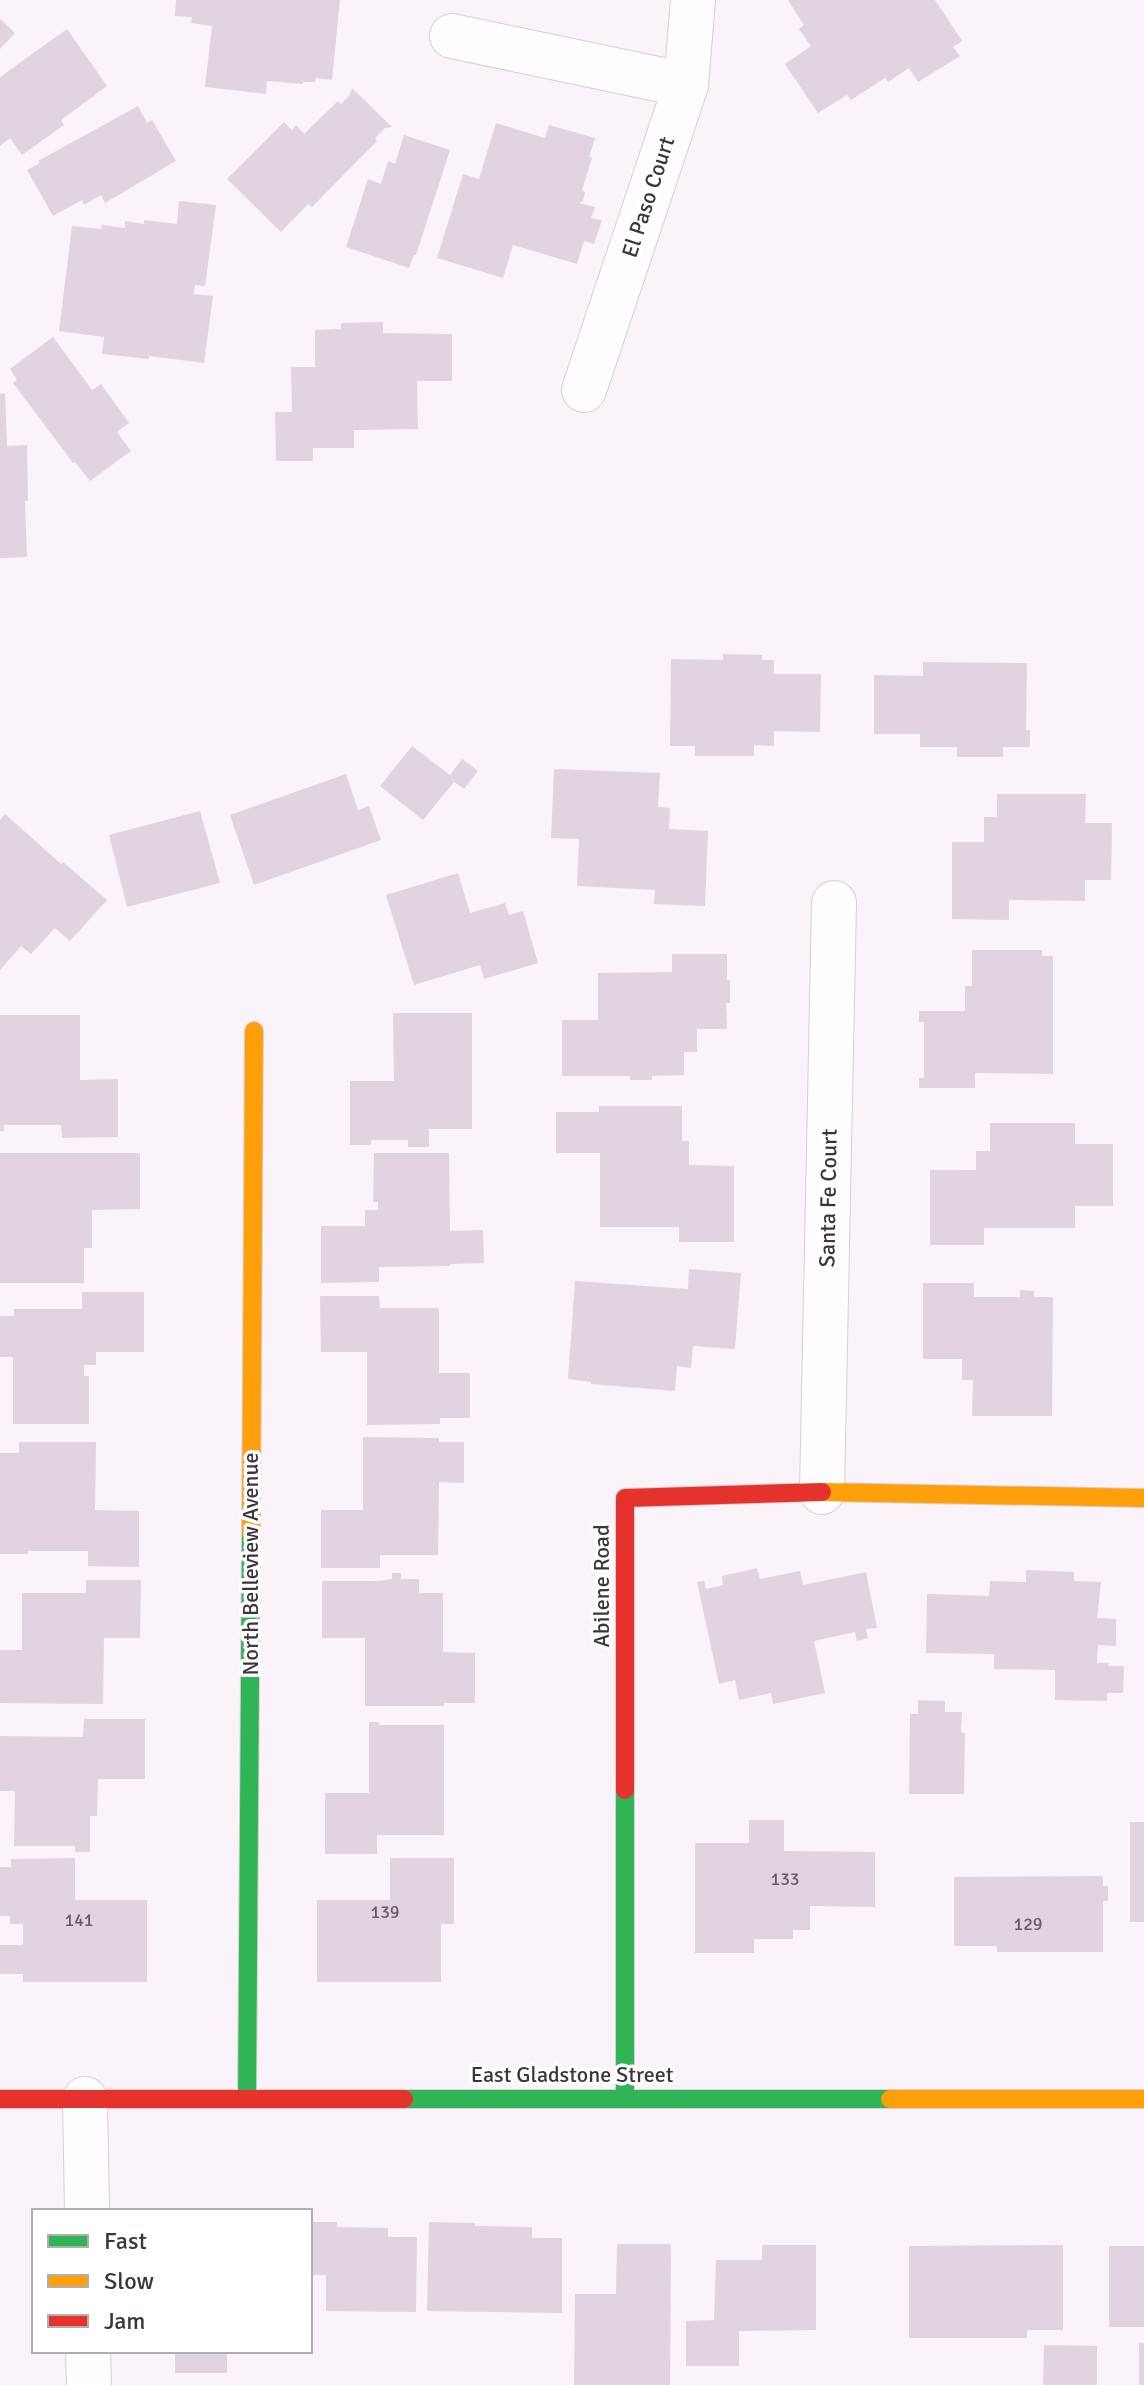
<svg xmlns="http://www.w3.org/2000/svg" width="1144" height="2385" font-family="Signika,sans-serif">
  <rect width="100%" height="100%" fill="#faf3fa"/>
  <g fill="#e2d3e1">
    <path d="M 176,0 L 340,0 L 332,80 L 316,78 L 315,82 L 303,82 L 303,84 L 267,81 L 266,94 L 205,87 L 212,26 L 191,23 L 192,17 L 175,16 Z"/>
    <path d="M 788,0 L 935,0 L 962,41 L 953,47 L 960,56 L 918,82 L 909,68 L 888,82 L 885,78 L 851,100 L 847,95 L 818,113 L 785,64 L 811,46 L 799,29 L 804,25 Z"/>
    <path d="M 0,19 L 15,33 L 0,49 Z"/>
    <path d="M 67,29 L 107,86 L 61,120 L 64,125 L 22,155 L 10,138 L 0,146 L 0,77 Z"/>
    <path d="M 352,88 L 392,127 L 385,128 L 375,138 L 377,141 L 312,207 L 308,204 L 281,232 L 227,179 L 284,122 L 292,130 L 296,125 L 304,134 L 338,101 L 341,104 L 350,95 Z"/>
    <path d="M 138,106 L 147,123 L 152,120 L 176,161 L 105,203 L 101,195 L 84,205 L 82,200 L 53,216 L 27,170 L 40,163 L 38,161 Z"/>
    <path d="M 496,123 L 545,138 L 549,125 L 595,138 L 589,157 L 592,158 L 582,190 L 585,192 L 583,201 L 579,203 L 595,207 L 591,218 L 602,220 L 594,244 L 584,241 L 577,264 L 513,245 L 503,278 L 437,258 L 463,174 L 479,179 Z"/>
    <path d="M 404,135 L 450,150 L 416,255 L 414,255 L 409,268 L 346,247 L 368,179 L 381,184 L 388,161 L 395,164 Z"/>
    <path d="M 179,201 L 216,205 L 205,286 L 195,285 L 194,294 L 213,296 L 204,363 L 149,356 L 149,359 L 102,354 L 104,337 L 59,331 L 72,226 L 101,229 L 102,225 L 125,228 L 125,221 L 144,224 L 144,220 L 177,224 Z"/>
    <path d="M 383,322 L 383,333 L 452,334 L 452,381 L 417,381 L 418,429 L 354,430 L 354,448 L 313,448 L 313,461 L 276,461 L 275,412 L 292,412 L 291,367 L 315,367 L 315,330 L 341,329 L 341,323 Z"/>
    <path d="M 53,337 L 92,390 L 101,384 L 129,423 L 117,432 L 131,451 L 90,481 L 75,462 L 73,463 L 13,383 L 17,380 L 10,369 Z"/>
    <path d="M 5,393 L 7,446 L 27,445 L 28,501 L 25,501 L 27,557 L 0,558 L 0,394 Z"/>
    <path d="M 723,654 L 762,655 L 762,660 L 774,660 L 774,674 L 821,674 L 820,732 L 774,731 L 774,746 L 754,745 L 754,756 L 695,756 L 695,746 L 670,746 L 671,659 L 723,660 Z"/>
    <path d="M 923,662 L 1027,663 L 1026,730 L 1030,730 L 1030,747 L 1003,747 L 1003,757 L 957,757 L 957,747 L 920,747 L 920,734 L 874,734 L 874,675 L 923,676 Z"/>
    <path d="M 412,746 L 450,775 L 462,759 L 478,771 L 464,789 L 454,782 L 423,820 L 380,786 Z"/>
    <path d="M 554,769 L 660,773 L 658,807 L 670,808 L 669,829 L 708,831 L 705,906 L 654,904 L 655,890 L 577,886 L 579,839 L 551,838 Z"/>
    <path d="M 346,774 L 358,810 L 369,806 L 381,840 L 254,885 L 230,815 Z"/>
    <path d="M 997,794 L 1086,794 L 1085,823 L 1112,823 L 1111,880 L 1085,880 L 1085,901 L 1009,900 L 1009,920 L 952,919 L 952,842 L 984,842 L 984,817 L 997,817 Z"/>
    <path d="M 200,811 L 220,883 L 127,907 L 109,835 Z"/>
    <path d="M 5,814 L 61,864 L 63,862 L 107,900 L 70,941 L 55,928 L 31,954 L 21,946 L 0,970 L 0,820 Z"/>
    <path d="M 458,873 L 470,913 L 505,903 L 509,915 L 523,911 L 538,963 L 484,979 L 480,965 L 414,985 L 386,895 Z"/>
    <path d="M 972,950 L 1042,950 L 1042,956 L 1053,956 L 1053,1074 L 975,1073 L 975,1088 L 919,1088 L 919,1078 L 924,1078 L 924,1022 L 919,1022 L 919,1011 L 965,1011 L 965,986 L 972,986 Z"/>
    <path d="M 672,954 L 727,954 L 727,980 L 730,980 L 730,1003 L 726,1003 L 727,1029 L 697,1029 L 697,1052 L 684,1052 L 684,1075 L 652,1076 L 652,1080 L 630,1080 L 630,1076 L 562,1076 L 562,1020 L 598,1020 L 598,973 L 672,972 Z"/>
    <path d="M 393,1013 L 472,1013 L 472,1129 L 429,1129 L 429,1147 L 408,1147 L 408,1140 L 371,1140 L 371,1145 L 350,1145 L 350,1081 L 394,1081 Z"/>
    <path d="M 0,1015 L 80,1015 L 80,1080 L 118,1079 L 118,1137 L 62,1138 L 61,1125 L 4,1125 L 4,1131 L 0,1131 Z"/>
    <path d="M 599,1106 L 682,1106 L 682,1141 L 689,1141 L 689,1165 L 734,1166 L 734,1242 L 679,1242 L 679,1227 L 600,1227 L 600,1153 L 556,1153 L 556,1112 L 599,1112 Z"/>
    <path d="M 990,1123 L 1075,1123 L 1075,1144 L 1113,1144 L 1113,1206 L 1075,1206 L 1075,1228 L 984,1228 L 984,1245 L 930,1245 L 930,1170 L 976,1170 L 976,1151 L 990,1151 Z"/>
    <path d="M 0,1153 L 140,1153 L 140,1209 L 92,1210 L 92,1248 L 84,1248 L 84,1283 L 0,1283 Z"/>
    <path d="M 374,1153 L 449,1153 L 450,1231 L 483,1230 L 484,1263 L 450,1264 L 450,1266 L 379,1267 L 379,1282 L 321,1283 L 321,1226 L 365,1226 L 365,1210 L 378,1210 L 378,1202 L 373,1202 Z"/>
    <path d="M 689,1269 L 741,1273 L 735,1349 L 693,1346 L 691,1368 L 677,1366 L 675,1391 L 591,1384 L 591,1382 L 568,1379 L 575,1281 L 688,1289 Z"/>
    <path d="M 923,1283 L 974,1283 L 974,1297 L 1020,1297 L 1020,1290 L 1034,1291 L 1034,1297 L 1053,1297 L 1052,1416 L 972,1416 L 973,1380 L 962,1380 L 962,1359 L 923,1359 Z"/>
    <path d="M 82,1292 L 144,1292 L 144,1352 L 96,1352 L 96,1365 L 84,1365 L 84,1376 L 89,1376 L 89,1424 L 13,1424 L 13,1357 L 0,1357 L 0,1316 L 14,1316 L 14,1309 L 82,1309 Z"/>
    <path d="M 320,1296 L 379,1296 L 380,1308 L 439,1308 L 439,1373 L 470,1373 L 470,1418 L 440,1418 L 440,1424 L 367,1425 L 367,1352 L 321,1352 Z"/>
    <path d="M 363,1437 L 439,1438 L 439,1442 L 464,1442 L 464,1483 L 439,1482 L 438,1555 L 380,1555 L 380,1568 L 321,1568 L 321,1510 L 363,1510 Z"/>
    <path d="M 19,1442 L 96,1442 L 95,1510 L 139,1511 L 139,1567 L 88,1566 L 88,1551 L 28,1551 L 28,1554 L 0,1554 L 0,1453 L 19,1453 Z"/>
    <path d="M 757,1568 L 760,1579 L 800,1571 L 803,1585 L 866,1572 L 877,1628 L 866,1629 L 868,1638 L 857,1641 L 855,1632 L 814,1641 L 825,1693 L 773,1704 L 771,1693 L 739,1700 L 735,1680 L 719,1684 L 697,1582 L 704,1581 L 706,1589 L 723,1585 L 722,1576 Z"/>
    <path d="M 1026,1570 L 1074,1572 L 1074,1581 L 1101,1582 L 1097,1618 L 1116,1619 L 1116,1646 L 1098,1645 L 1097,1663 L 1109,1663 L 1108,1666 L 1124,1666 L 1123,1693 L 1107,1693 L 1107,1701 L 1055,1700 L 1055,1670 L 994,1669 L 994,1654 L 926,1653 L 927,1594 L 989,1596 L 990,1581 L 1026,1582 Z"/>
    <path d="M 392,1573 L 401,1573 L 401,1579 L 419,1579 L 419,1593 L 443,1593 L 443,1652 L 475,1653 L 475,1703 L 444,1703 L 444,1706 L 365,1706 L 365,1638 L 322,1638 L 322,1581 L 379,1581 L 392,1579 Z"/>
    <path d="M 86,1580 L 141,1580 L 140,1638 L 104,1638 L 103,1704 L 0,1703 L 0,1650 L 22,1650 L 22,1593 L 86,1593 Z"/>
    <path d="M 918,1700 L 945,1701 L 945,1712 L 962,1712 L 961,1733 L 965,1733 L 964,1794 L 909,1794 L 910,1714 L 918,1714 Z"/>
    <path d="M 84,1719 L 145,1719 L 145,1779 L 98,1779 L 97,1816 L 90,1816 L 90,1852 L 75,1852 L 75,1846 L 14,1846 L 15,1791 L 0,1791 L 0,1736 L 83,1737 Z"/>
    <path d="M 369,1722 L 379,1722 L 379,1725 L 444,1725 L 444,1835 L 377,1835 L 377,1854 L 325,1854 L 325,1793 L 369,1793 Z"/>
    <path d="M 749,1820 L 784,1820 L 784,1851 L 875,1852 L 875,1907 L 810,1906 L 810,1930 L 793,1930 L 793,1939 L 754,1939 L 754,1953 L 695,1953 L 695,1843 L 749,1843 Z"/>
    <rect x="1130" y="1822" width="14" height="100"/>
    <path d="M 75,1858 L 75,1900 L 147,1900 L 147,1982 L 23,1982 L 23,1974 L 0,1974 L 0,1945 L 23,1945 L 23,1924 L 10,1924 L 10,1916 L 0,1916 L 0,1867 L 11,1867 L 11,1859 Z"/>
    <path d="M 390,1858 L 454,1858 L 454,1924 L 441,1924 L 441,1982 L 317,1982 L 317,1900 L 390,1900 Z"/>
    <path d="M 1103,1876 L 1103,1886 L 1108,1886 L 1108,1901 L 1103,1901 L 1103,1952 L 997,1952 L 997,1946 L 954,1946 L 954,1877 Z"/>
    <path d="M 310,2222 L 337,2222 L 337,2227 L 388,2228 L 388,2237 L 417,2237 L 416,2312 L 326,2311 L 326,2275 L 310,2275 Z"/>
    <path d="M 429,2222 L 475,2223 L 475,2226 L 532,2227 L 532,2238 L 562,2238 L 562,2313 L 427,2311 Z"/>
    <path d="M 617,2244 L 671,2244 L 670,2385 L 574,2385 L 575,2294 L 616,2294 Z"/>
    <path d="M 762,2245 L 816,2245 L 816,2330 L 739,2331 L 739,2366 L 686,2366 L 686,2321 L 714,2320 L 716,2260 L 762,2260 Z"/>
    <path d="M 1063,2245 L 1063,2330 L 1027,2330 L 1027,2338 L 909,2338 L 909,2246 Z"/>
    <rect x="1109" y="2246" width="35" height="81"/>
    <rect x="1139" y="2343" width="5" height="42"/>
    <path d="M 1044,2345 L 1097,2346 L 1097,2385 L 1043,2385 Z"/>
    <rect x="175" y="2351" width="52" height="22"/>
  </g>
  <g fill="none" stroke-linecap="round" stroke-linejoin="round">
    <defs>
      <g id="street">
        <path d="M 452,36 L 686,85"/>
        <path d="M 584,390 L 686,85 L 693,0"/>
        <path d="M 822,1492 L 834,903"/>
        <path d="M 85,2099 L 87,2211"/>
        <path d="M 88,2351 L 89,2385"/>
      </g>
      <g id="fast">
        <path d="M 625,1790 L 625,2098"/>
        <path d="M 247,2098 L 251,1534"/>
        <path d="M 404,2099 L 890,2099"/>
      </g>
      <g id="slow">
        <path d="M 822,1492 L 1144,1498"/>
        <path d="M 251,1534 L 254,1031"/>
        <path d="M 890,2099 L 1144,2099"/>
      </g>
      <g id="jam">
        <path d="M 625,1790 L 625,1498 L 822,1492"/>
        <path d="M 0,2099 L 404,2099"/>
      </g>
    </defs>
    <use href="#street" stroke="#d6cfd6" stroke-width="46"/>
    <use href="#fast" stroke="#d6cfd6" stroke-width="20"/>
    <use href="#slow" stroke="#d6cfd6" stroke-width="20"/>
    <use href="#jam" stroke="#d6cfd6" stroke-width="20"/>
    <use href="#street" stroke="#fefdfe" stroke-width="44"/>
    <use href="#fast" stroke="#30b455" stroke-width="18"/>
    <use href="#slow" stroke="#ff9f0a" stroke-width="18"/>
    <use href="#jam" stroke="#e5322d" stroke-width="18"/>
  </g>
  <g text-anchor="middle" dominant-baseline="central" stroke-width="7" stroke-linejoin="round" paint-order="stroke">
    <g font-size="18" fill="#665c66">
      <text x="785" y="1879">133</text>
      <text x="385" y="1912">139</text>
      <text x="79" y="1920">141</text>
      <text x="1028" y="1924">129</text>
    </g>
    <g font-size="22" fill="#3d343d" stroke="#fff">
      <text transform="translate(648 197) rotate(-72)">El Paso Court</text>
      <text transform="translate(828 1198) rotate(-89)">Santa Fe Court</text>
      <text transform="translate(250 1564) rotate(-90)">North Belleview Avenue</text>
      <text transform="translate(601 1586) rotate(-90)">Abilene Road</text>
      <text x="572" y="2074">East Gladstone Street</text>
    </g>
  </g>
  <rect x="32" y="2209" width="280" height="144" fill="#ffffff" stroke="#b1aeb1" stroke-width="2"/>
  <rect x="48" y="2235" width="40" height="12" fill="#30b455" stroke="#b1aeb1" stroke-width="2"/>
  <text x="104" y="2249" font-size="24" fill="#3d343d">Fast</text>
  <rect x="48" y="2275" width="40" height="12" fill="#ff9f0a" stroke="#b1aeb1" stroke-width="2"/>
  <text x="104" y="2289" font-size="24" fill="#3d343d">Slow</text>
  <rect x="48" y="2315" width="40" height="12" fill="#e5322d" stroke="#b1aeb1" stroke-width="2"/>
  <text x="104" y="2329" font-size="24" fill="#3d343d">Jam</text>
</svg>
